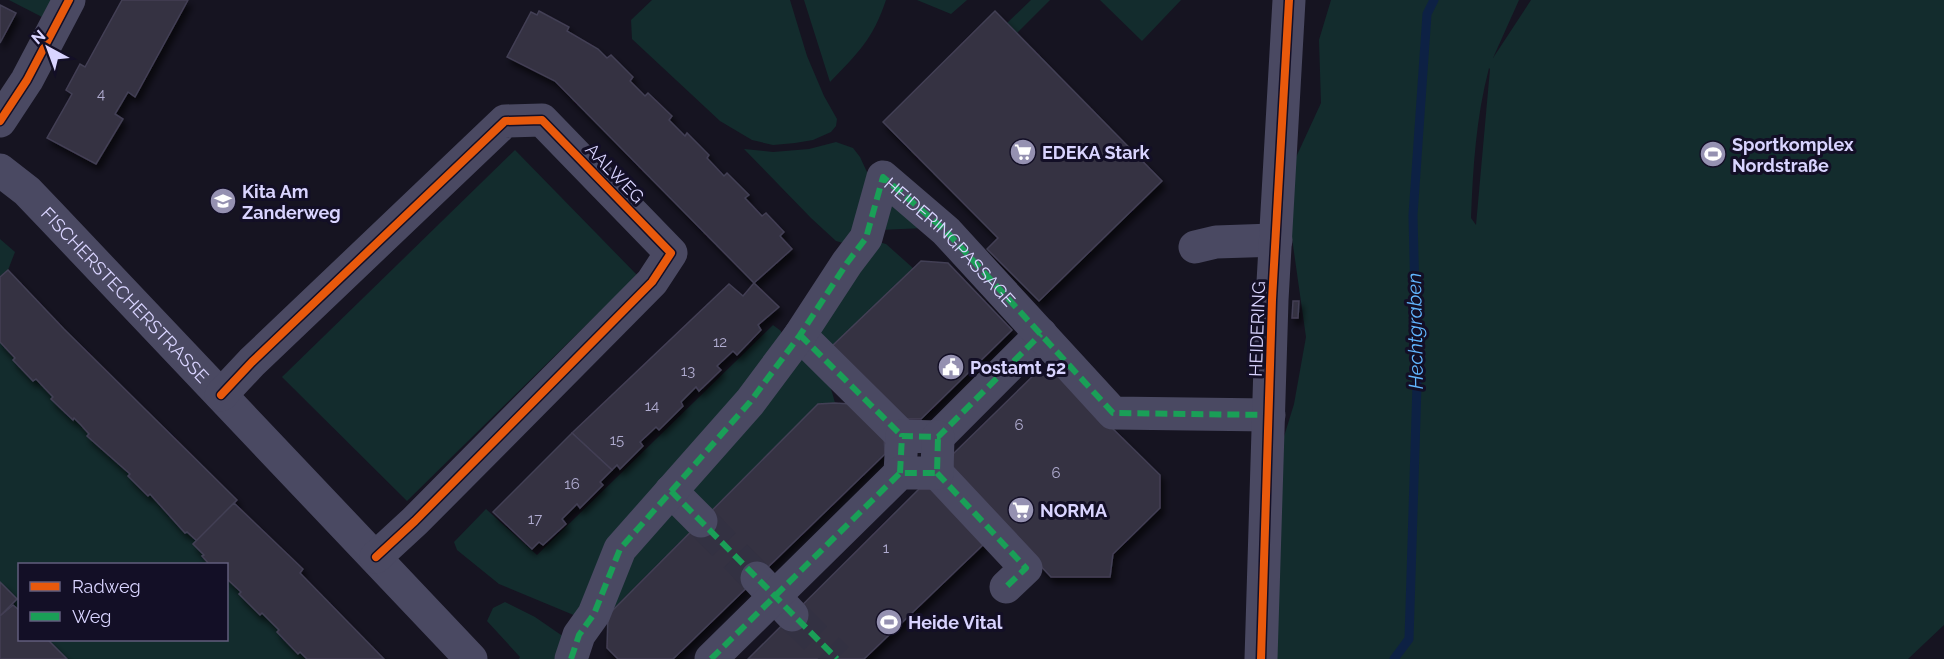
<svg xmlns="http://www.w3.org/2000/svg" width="1944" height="659" font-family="Raleway,sans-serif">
  <defs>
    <filter id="shadow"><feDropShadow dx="3.5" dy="6" stdDeviation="3" flood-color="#0009"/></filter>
  </defs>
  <rect width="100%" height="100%" fill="#161421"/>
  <g fill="#132c2d" fill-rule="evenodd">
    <path d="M 9,0 L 51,0 L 42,17 Z"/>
    <path d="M 652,0 L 790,0 L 807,56 L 824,96 L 837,119 L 836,126 L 831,132 L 813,140 L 795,143 L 773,145 L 752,140 L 720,121 L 632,39 L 631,20 Z"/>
    <path d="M 804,0 L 886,0 C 873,39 858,53 830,82 Z"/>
    <path d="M 917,0 L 967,0 L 951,14 Z"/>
    <path d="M 1031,0 L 1050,0 L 1017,33 L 1007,23 Z"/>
    <path d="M 1100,0 L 1181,0 L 1142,41 Z"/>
    <path d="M 1331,0 L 1519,0 L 1493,58 L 1531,0 L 1944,0 L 1944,625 L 1908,659 L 1273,659 L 1279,453 L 1294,404 L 1306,337 L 1289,217 L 1292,166 L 1321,103 L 1319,40 ZM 1489,68 L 1490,69 L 1476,225 L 1471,218 C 1473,167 1476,118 1489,68 Z"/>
    <path d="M 836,142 L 853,148 L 860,157 L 873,185 L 847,244 L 836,241 L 811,218 L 744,149 L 773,152 L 809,149 Z"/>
    <path d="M 515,150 L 637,275 L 407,501 L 282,377 Z"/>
    <path d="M 882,199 L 925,228 L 879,230 Z"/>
    <path d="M 0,239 L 15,252 L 8,270 L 0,277 Z"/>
    <path d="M 875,241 L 886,244 L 914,269 L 831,347 L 814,325 Z"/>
    <path d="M 773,325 L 781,331 L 781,343 L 576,616 L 499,584 L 457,550 L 454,542 L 486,509 L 537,555 Z"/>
    <path d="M 0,342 L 33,381 L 36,379 L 53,397 L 52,400 L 73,420 L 74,418 L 89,434 L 88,436 L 130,474 L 128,476 L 147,496 L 150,494 L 185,533 L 187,532 L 197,541 L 194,545 L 204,555 L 202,557 L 209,564 L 20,564 L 19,611 L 13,605 L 17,599 L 0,582 Z"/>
    <path d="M 798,357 C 821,371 829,376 835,403 L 818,404 L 608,614 L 623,557 Z"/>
    <path d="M 227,578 L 241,592 L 239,594 L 260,615 L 262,613 L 279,630 L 277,632 L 298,654 L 300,652 L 307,659 L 67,659 L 48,640 L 226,640 Z"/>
    <path d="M 505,602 L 535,617 L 564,637 L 564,659 L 519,659 L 520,657 L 487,621 L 493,608 Z"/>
  </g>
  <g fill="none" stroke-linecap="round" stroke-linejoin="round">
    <path stroke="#0d2144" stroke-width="9" d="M 1394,659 L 1409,639 L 1417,385 L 1413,215 L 1427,14 L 1434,0"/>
  </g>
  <g fill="#343243" stroke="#433f54" stroke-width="1.5" filter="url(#shadow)">
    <path d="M 122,0 L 188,0 L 135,97 L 128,92 L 115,114 L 123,119 L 96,164 L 47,138 L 72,94 L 66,90 L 80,64 L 85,67 Z"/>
    <path d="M 0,5 L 16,13 L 0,43 Z"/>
    <path d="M 539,11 L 569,27 L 567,31 L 598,49 L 607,58 L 611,55 L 633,77 L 630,81 L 645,96 L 648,93 L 672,116 L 669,120 L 685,136 L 687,133 L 709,155 L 707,158 L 724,176 L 727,173 L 749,195 L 745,198 L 762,216 L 766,213 L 784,232 L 780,236 L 792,249 L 754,283 L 555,81 L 507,57 L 531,12 L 537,15 Z"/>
    <path d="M 995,11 L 1162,181 L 1039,301 L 987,249 L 998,238 L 883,122 Z"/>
    <path d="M 921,261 L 948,263 L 1012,330 L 921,419 L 901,419 L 831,347 Z"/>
    <path d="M 8,270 L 64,329 L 237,500 L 197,541 L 187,532 L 185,533 L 150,494 L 148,496 L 128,476 L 130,474 L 87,436 L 89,434 L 81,425 L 74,418 L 73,420 L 51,399 L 53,397 L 36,379 L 33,381 L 13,360 L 15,358 L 0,342 L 0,277 Z"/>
    <path d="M 754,283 L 779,307 L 758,325 L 761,330 L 737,355 L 733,351 L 717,366 L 721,370 L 699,391 L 696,387 L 681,402 L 683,406 L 659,430 L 656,427 L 640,442 L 643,446 L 620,469 L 617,465 L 612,470 L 572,433 L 729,284 L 743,296 Z"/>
    <path d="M 1293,301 L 1299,301 L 1298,318 L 1292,318 Z"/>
    <path d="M 1038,371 L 1055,372 L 1160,475 L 1160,508 L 1113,554 L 1110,577 L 1051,577 L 953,472 L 952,455 Z"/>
    <path d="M 835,403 L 850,404 L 884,436 L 885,454 L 673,659 L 618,659 L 607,648 L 608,615 L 818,404 Z"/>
    <path d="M 572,433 L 612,470 L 600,482 L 603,485 L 580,508 L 577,504 L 562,519 L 566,524 L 543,545 L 539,542 L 532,549 L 493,512 Z"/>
    <path d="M 919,489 L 936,489 L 986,542 L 864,659 L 748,659 Z"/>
    <path d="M 234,503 L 303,569 L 300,573 L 384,659 L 307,659 L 300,652 L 298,654 L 277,632 L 279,630 L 262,613 L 260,615 L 239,594 L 241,592 L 226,578 L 226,564 L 209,564 L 202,556 L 204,555 L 193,544 Z"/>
    <path d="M 0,582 L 17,599 L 0,616 Z"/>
    <path d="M 13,605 L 20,611 L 20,640 L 48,640 L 67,659 L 0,659 L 0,616 Z"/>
  </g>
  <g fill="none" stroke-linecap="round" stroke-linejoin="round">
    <g stroke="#333142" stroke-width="33" stroke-dasharray="33 16" stroke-linecap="butt">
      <path d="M 701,521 L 757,578"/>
      <path d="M 792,615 L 837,659"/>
    </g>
    <g stroke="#4a4962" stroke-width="33">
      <path d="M 0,121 L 27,80 L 69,0"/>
      <path id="s1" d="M 0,170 L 27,191 L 50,215 L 471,659"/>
      <path d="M 1195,247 L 1216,242 L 1276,240"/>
      <path d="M 800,335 L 902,436"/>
      <path d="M 221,395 L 252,362 L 505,121 L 542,120 L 671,253 L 652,282 L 415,521 L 376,557"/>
      <path d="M 900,473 L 902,436 L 938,437 L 1041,334"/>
      <path d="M 937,473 L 1026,568 L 1006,587"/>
      <path d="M 671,491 L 701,521"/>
      <path d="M 757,578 L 792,615"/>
      <path id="s2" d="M 571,659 L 579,635 L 594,614 L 620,549 L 750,402 L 800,335 L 847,263 L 866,238 L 883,177 L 946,231 L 1113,413 L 1269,415"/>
      <path d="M 711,659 L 900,473 L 937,473 L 938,437"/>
      <path d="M 1261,659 L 1272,300 L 1289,0"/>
    </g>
    <g stroke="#1a9f57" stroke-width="6" stroke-dasharray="12 6" stroke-linecap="butt">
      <path d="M 800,335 L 902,436"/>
      <path d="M 900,473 L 902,436 L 938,437 L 1041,334"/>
      <path d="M 937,473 L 1026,568 L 1006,587"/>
      <path d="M 671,491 L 837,659"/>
      <path d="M 571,659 L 579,635 L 594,614 L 620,549 L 750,402 L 800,335 L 847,263 L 866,238 L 883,177 L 946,231 L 1113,413 L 1269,415"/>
      <path d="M 711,659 L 900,473 L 937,473 L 938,437"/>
    </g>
    <defs>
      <g id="cycleway">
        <path d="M 0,121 L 27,80 L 69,0"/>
        <path d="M 221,395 L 252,362 L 505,121 L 542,120 L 671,253 L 652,282 L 415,521 L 376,557"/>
        <path d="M 1261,659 L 1272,300 L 1289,0"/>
      </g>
    </defs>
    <use href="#cycleway" stroke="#130f26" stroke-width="11"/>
    <use href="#cycleway" stroke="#e8590c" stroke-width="8"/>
  </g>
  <defs>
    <symbol id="supermarket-disc" viewBox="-11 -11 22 22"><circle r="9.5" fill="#9591b1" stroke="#130f26"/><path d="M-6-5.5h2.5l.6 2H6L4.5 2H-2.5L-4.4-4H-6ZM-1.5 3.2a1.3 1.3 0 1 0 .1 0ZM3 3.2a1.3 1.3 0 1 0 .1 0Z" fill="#fff"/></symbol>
    <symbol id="stadium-disc" viewBox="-11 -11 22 22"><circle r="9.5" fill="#9591b1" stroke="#130f26"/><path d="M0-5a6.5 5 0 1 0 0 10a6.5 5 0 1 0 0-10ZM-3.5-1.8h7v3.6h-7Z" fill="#fff"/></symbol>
    <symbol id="school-disc" viewBox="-11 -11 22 22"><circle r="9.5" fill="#9591b1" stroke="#130f26"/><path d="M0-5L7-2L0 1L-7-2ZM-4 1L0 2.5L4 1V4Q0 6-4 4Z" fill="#fff"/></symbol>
    <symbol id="civic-disc" viewBox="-11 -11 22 22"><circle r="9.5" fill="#9591b1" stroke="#130f26"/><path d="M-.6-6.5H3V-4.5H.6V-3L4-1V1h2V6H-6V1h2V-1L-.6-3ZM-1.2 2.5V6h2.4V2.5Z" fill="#fff"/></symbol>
  </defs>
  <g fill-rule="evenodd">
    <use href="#supermarket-disc" x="1008" y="137" width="30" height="30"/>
    <use href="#stadium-disc" x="1698" y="139" width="30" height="30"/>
    <use href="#school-disc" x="208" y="186" width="30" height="30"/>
    <use href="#civic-disc" x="936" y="352" width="30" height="30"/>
    <use href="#supermarket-disc" x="1006" y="495" width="30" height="30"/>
    <use href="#stadium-disc" x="874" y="607" width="30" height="30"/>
  </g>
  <g text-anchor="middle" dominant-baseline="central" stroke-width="6" stroke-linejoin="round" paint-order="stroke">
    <g font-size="15" fill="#b0acd0">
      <text x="101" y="94">4</text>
      <text x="720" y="342">12</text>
      <text x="688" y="371">13</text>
      <text x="652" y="406">14</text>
      <text x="1019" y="425">6</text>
      <text x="617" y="440">15</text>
      <text x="1056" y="473">6</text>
      <text x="572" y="484">16</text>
      <text x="535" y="519">17</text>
      <text x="886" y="548">1</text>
    </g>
    <g font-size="18" font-weight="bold" fill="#d9d4ff" stroke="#130f26" text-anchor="start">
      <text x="1732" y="144">Sportkomplex<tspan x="1732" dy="21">Nordstraße</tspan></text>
      <text x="1042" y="152">EDEKA Stark</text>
      <text x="242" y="191">Kita Am<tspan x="242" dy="21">Zanderweg</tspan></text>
      <text x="970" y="367">Postamt 52</text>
      <text x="1040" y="510">NORMA</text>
      <text x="908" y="622">Heide Vital</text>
    </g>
    <g font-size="18" fill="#d9d4ff" stroke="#130f26">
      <text transform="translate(615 173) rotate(46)">AALWEG</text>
      <text stroke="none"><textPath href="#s2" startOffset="675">HEIDERINGPASSAGE</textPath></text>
      <text stroke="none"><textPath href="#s1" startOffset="177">FISCHERSTECHERSTRASSE</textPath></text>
      <text transform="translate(1257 329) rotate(-88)">HEIDERING</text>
    </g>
    <g font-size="20" font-style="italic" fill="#62b6ff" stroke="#130f26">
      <text transform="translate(1415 331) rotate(-91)">Hechtgraben</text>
    </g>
  </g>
  <rect x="18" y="563" width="210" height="78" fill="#130f26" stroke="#625e7d" stroke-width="1.5"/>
  <rect x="30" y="582" width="30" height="9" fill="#e8590c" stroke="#625e7d" stroke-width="1.5"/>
  <text x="72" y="593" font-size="18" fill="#d9d4ff">Radweg</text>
  <rect x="30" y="612" width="30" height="9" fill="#1a9f57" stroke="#625e7d" stroke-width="1.5"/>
  <text x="72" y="623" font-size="18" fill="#d9d4ff">Weg</text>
  <g transform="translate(48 48) rotate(319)" stroke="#130f26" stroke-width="4.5" paint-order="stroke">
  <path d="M0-4.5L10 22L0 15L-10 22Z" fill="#d9d4ff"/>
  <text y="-9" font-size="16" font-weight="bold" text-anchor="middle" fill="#d9d4ff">N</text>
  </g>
</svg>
